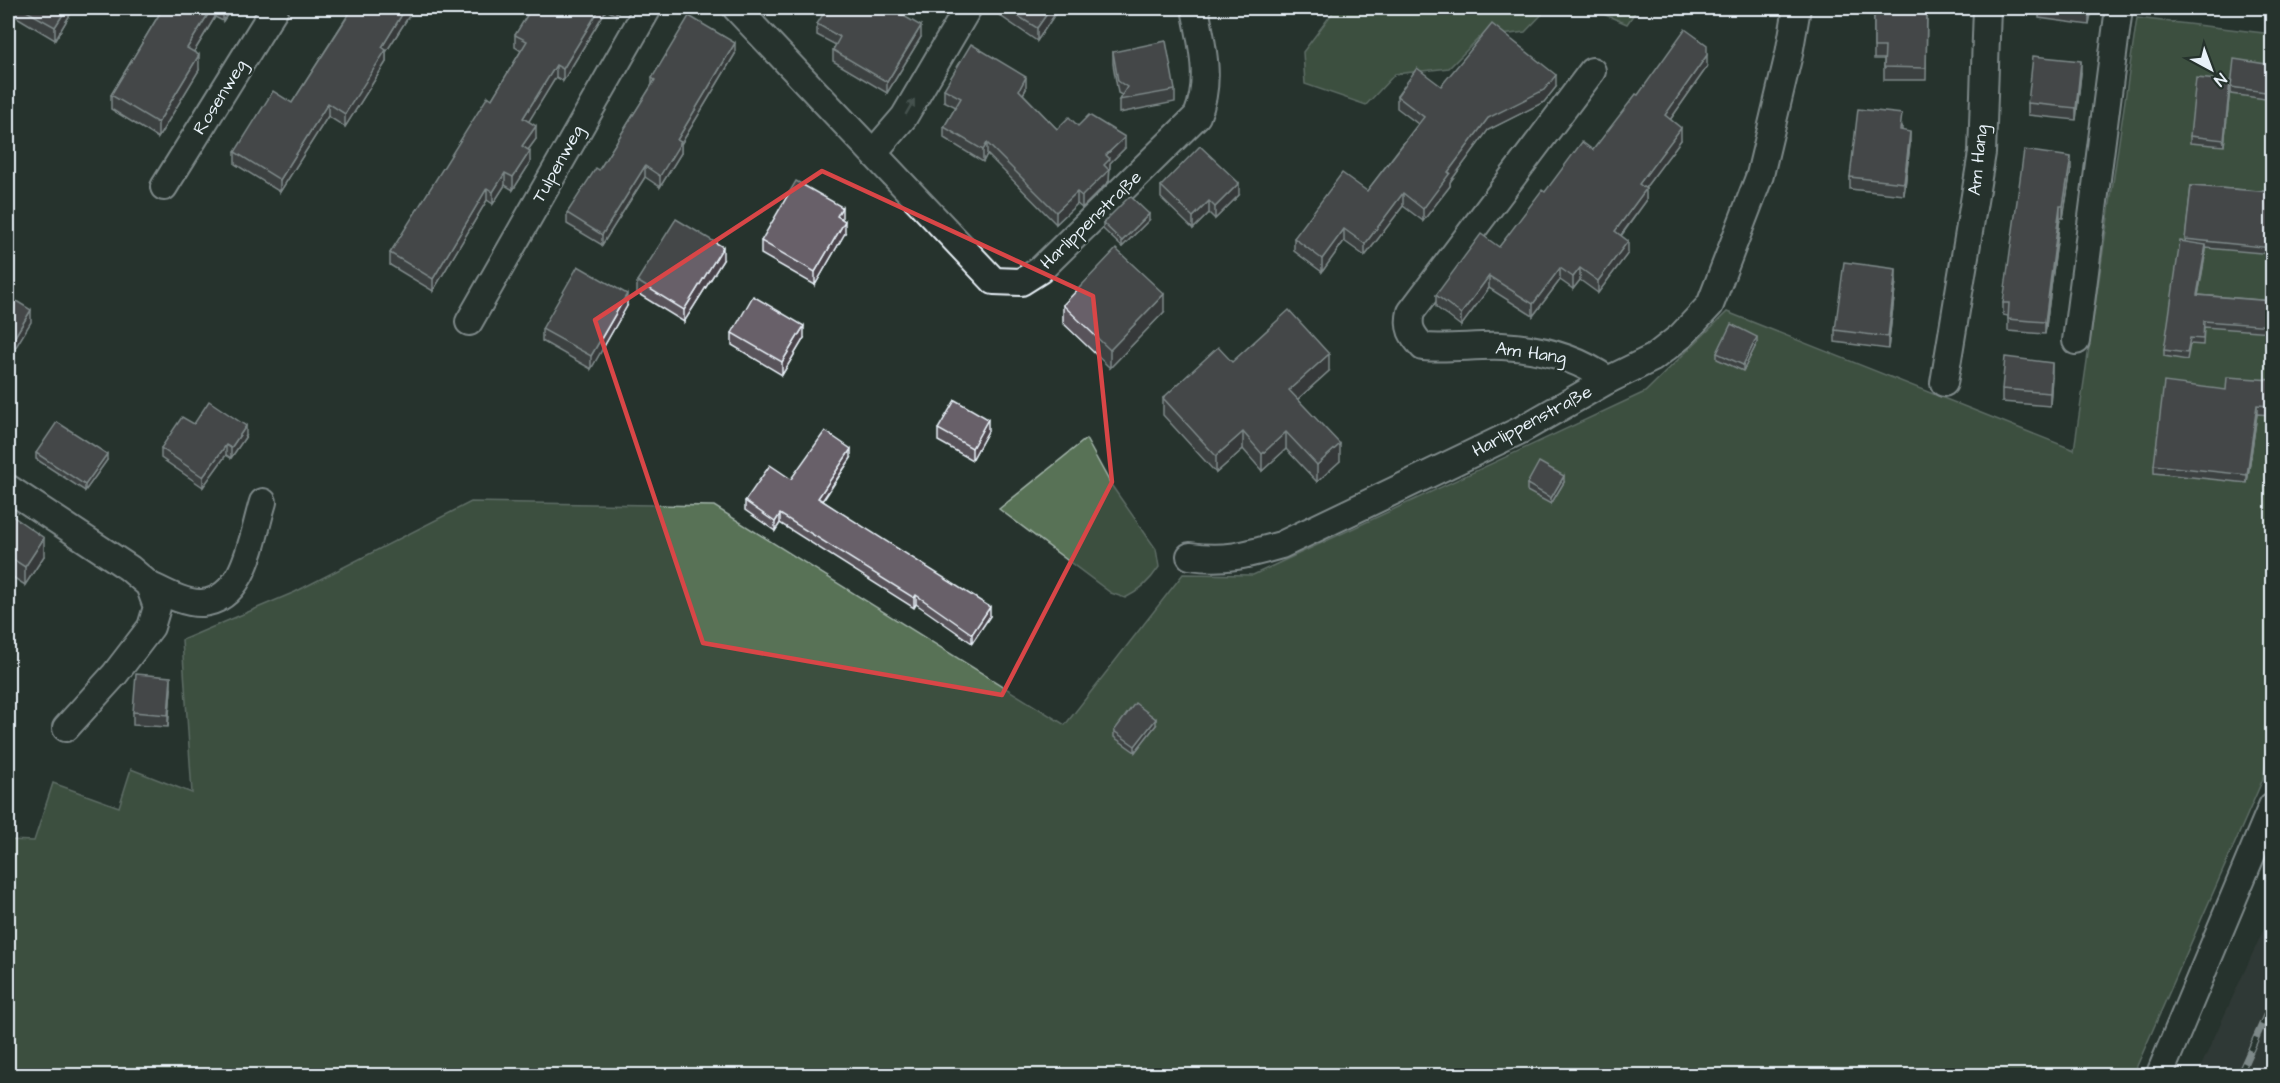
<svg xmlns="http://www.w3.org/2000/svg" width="2280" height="1083" font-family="'Architects Daughter',sans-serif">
  <rect width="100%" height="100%" fill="#26332d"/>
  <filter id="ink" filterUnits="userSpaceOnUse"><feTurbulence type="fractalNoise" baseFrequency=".0167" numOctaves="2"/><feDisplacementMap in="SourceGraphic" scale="12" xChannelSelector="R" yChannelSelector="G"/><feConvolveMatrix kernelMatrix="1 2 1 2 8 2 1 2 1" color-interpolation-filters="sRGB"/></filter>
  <g filter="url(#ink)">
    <path fill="#3a403f" d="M 2272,911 L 2272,1075 L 2197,1075 Z"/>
    <g fill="#597257" stroke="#a0b2a8" stroke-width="1.5">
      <path d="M 1336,8 L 1548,8 L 1525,32 L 1479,38 L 1449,68 L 1395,74 L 1366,105 L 1305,84 L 1303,52 Z"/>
      <path d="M 1589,8 L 1638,8 L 1627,24 Z"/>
      <path d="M 2137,18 L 2272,34 L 2272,730 L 2263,779 L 2133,1075 L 8,1076 L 8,840 L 34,841 L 53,783 L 119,807 L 131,769 L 192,793 L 182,640 L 295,592 L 471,502 L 714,506 L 1065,725 L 1183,574 L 1253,575 L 1645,392 L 1727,312 L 2074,450 Z"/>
      <path d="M 1086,439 L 1112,486 L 1156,549 L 1159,567 C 1150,581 1140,591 1125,598 L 1111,593 L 999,509 Z"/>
    </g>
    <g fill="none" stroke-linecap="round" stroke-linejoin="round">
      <defs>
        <g id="street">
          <path d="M 736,8 L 994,281 L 1021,282 L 1040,270 L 1197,116 C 1212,80 1202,45 1195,8"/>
          <path d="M 1592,71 L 1411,312 C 1407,328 1412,335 1423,347 C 1450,349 1476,345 1502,346 C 1540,348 1578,358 1608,380"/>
          <path d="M 874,152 L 904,117 L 968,8"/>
          <path d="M 164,187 L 275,8"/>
          <path d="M 469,322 L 648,8"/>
          <path d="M 2076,341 L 2119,8"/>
          <path d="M 1944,383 L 1982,153 L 1987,8"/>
          <path d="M 8,488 L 129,568 L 149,585 L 157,607 L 151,627 L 115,674 L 66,728"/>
          <path d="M 1190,556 C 1226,561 1246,555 1281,545 L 1521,430 L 1608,380 L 1653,358 L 1681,336 L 1710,305 L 1760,175 L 1789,54 L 1797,8"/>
          <path d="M 149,585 C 164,592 184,604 202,603 C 246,599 252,537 263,502"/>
          <path d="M 2159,1076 L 2272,806"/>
        </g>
      </defs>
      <use href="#street" stroke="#e8f1f8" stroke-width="30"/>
      <use href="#street" stroke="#26332d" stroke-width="26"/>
      <defs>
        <path id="rail" d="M 2239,1076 L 2272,1002"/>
      </defs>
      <use href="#rail" stroke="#e8f1f8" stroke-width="7"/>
      <use href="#rail" stroke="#26332d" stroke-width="4.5" stroke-dasharray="14" stroke-linecap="butt"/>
    </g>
    <g fill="#59535a" stroke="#e8f1f8" stroke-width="1.5">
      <path d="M 10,8 L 74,8 L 55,40 L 10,13 Z"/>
      <path d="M 163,8 L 232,8 L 223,21 L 215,17 L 194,52 L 199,70 L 158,138 L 111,109 L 111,95 Z"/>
      <path d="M 348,8 L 414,8 L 386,52 L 386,62 L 345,127 L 328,116 L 280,192 L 235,164 L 235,152 L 292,103 L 348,15 Z"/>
      <path d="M 537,8 L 620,8 L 616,15 L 606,10 L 563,81 L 556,77 L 528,122 L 536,139 L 528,150 L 530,163 L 513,190 L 505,185 L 493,204 L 487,200 L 433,291 L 390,265 L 390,253 L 492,99 L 521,51 L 515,47 L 515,35 L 533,14 Z"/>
      <path d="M 999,8 L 1059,8 L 1037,41 L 999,15 Z"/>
      <path d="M 1874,8 L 1927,8 L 1926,80 L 1884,80 L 1884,59 L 1874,59 Z"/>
      <path d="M 2039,8 L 2092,8 L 2089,25 L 2039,18 Z"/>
      <path d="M 817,24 L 921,37 L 887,93 L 833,61 L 833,50 L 836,45 L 817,35 Z"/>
      <path d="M 1113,52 L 1175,90 L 1175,102 L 1119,113 L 1119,100 L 1122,95 L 1118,93 L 1113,64 Z"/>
      <path d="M 735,54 L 681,144 L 681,153 L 660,187 L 645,177 L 602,245 L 567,224 L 567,213 L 599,170 L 652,85 L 652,78 Z"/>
      <path d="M 2272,65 L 2272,100 L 2231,94 L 2231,87 Z"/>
      <path d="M 1707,67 L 1670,120 L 1681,140 L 1645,188 L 1646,201 L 1621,236 L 1628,253 L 1598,293 L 1580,280 L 1573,289 L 1560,280 L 1533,316 L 1489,288 L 1461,326 L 1436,307 L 1436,295 L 1499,247 L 1545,192 L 1593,150 L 1638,95 Z"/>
      <path d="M 2081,73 L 2076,120 L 2028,115 L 2028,103 Z"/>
      <path d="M 1441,86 L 1556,87 L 1544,102 L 1488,130 L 1450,182 L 1450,186 L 1423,221 L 1403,206 L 1365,256 L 1344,241 L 1322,272 L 1294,251 L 1294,238 L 1367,191 L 1418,124 L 1397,108 L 1397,96 Z"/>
      <path d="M 2230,88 L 2224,146 L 2190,143 L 2190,136 Z"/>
      <path d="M 944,89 L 1026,89 L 1023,94 L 1057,129 L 1078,126 L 1125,148 L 1110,163 L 1109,181 L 1082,208 L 1077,204 L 1056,224 L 987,154 L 983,162 L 944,138 L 944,127 L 956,107 L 944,101 Z"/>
      <path d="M 1902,126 L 1902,130 L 1910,144 L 1904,195 L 1850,189 L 1850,177 Z"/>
      <path d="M 2071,169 L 2063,218 L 2060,218 L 2045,334 L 2008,331 L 2008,316 L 2003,315 L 2003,303 Z"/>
      <path d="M 1161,186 L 1239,195 L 1215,219 L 1209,213 L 1193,229 L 1161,198 Z"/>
      <path d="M 2191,186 L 2272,192 L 2272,254 L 2206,248 L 2198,295 L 2272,301 L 2272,332 L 2204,327 L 2203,345 L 2190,344 L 2187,360 L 2164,356 L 2164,350 L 2185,242 Z"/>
      <path d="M 1149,220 L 1122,247 L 1103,229 L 1103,223 Z"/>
      <path d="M 845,233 L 815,285 L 761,254 L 761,241 Z"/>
      <path d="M 723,260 L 684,322 L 637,293 L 637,281 Z"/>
      <path d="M 1896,281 L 1888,349 L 1835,342 L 1835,330 Z"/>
      <path d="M 1063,305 L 1164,312 L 1110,368 L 1063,323 Z"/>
      <path d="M 627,306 L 591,369 L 542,341 L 542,329 Z"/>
      <path d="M 732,333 L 804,338 L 782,375 L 732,345 Z"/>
      <path d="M 1757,343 L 1743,371 L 1717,359 L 1717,353 Z"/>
      <path d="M 1232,362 L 1329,371 L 1298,399 L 1340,461 L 1317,482 L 1286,449 L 1262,471 L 1243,449 L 1216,473 L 1163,415 L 1163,398 Z"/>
      <path d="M 2052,375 L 2050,406 L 2002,402 L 2002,389 Z"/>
      <path d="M 2272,380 L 2272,415 L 2257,414 L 2247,483 L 2154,473 L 2154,465 L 2226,390 Z"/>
      <path d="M 938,429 L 988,431 L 972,460 L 938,441 Z"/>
      <path d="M 246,436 L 231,458 L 226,455 L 203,487 L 161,458 L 161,448 Z"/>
      <path d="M 36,453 L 107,460 L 85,491 L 36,459 Z"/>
      <path d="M 851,458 L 823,501 L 990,616 L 972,643 L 916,604 L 914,608 L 780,523 L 775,531 L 745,510 L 745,501 L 791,479 Z"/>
      <path d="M 1564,482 L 1551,504 L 1527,491 L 1527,484 Z"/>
      <path d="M 8,513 L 44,556 L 25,585 L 8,574 Z"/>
      <path d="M 171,689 L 168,727 L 133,725 L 133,712 Z"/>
      <path d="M 1156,725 L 1135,752 L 1114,737 L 1114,731 Z"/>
    </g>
    <g fill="#48434a" stroke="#e8f1f8" stroke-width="1.5">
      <path d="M 67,8 L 74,8 L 55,40 L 55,27 Z"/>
      <path d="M 212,8 L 215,8 L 215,17 L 187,63 L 187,48 Z"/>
      <path d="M 223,8 L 232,8 L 223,21 Z"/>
      <path d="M 406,8 L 414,8 L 386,52 L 386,62 L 345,127 L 345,114 L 382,47 Z"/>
      <path d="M 600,8 L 606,8 L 606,10 L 563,81 L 563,69 Z"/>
      <path d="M 616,8 L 620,8 L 616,15 Z"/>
      <path d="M 1051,8 L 1059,8 L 1037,41 L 1037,28 Z"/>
      <path d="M 2090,8 L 2092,8 L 2089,25 L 2089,13 Z"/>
      <path d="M 921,26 L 921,37 L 887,93 L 887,82 Z"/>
      <path d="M 735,43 L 735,54 L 681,144 L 681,153 L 660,187 L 660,176 L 677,140 Z"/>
      <path d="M 199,55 L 199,70 L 158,138 L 158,123 Z"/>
      <path d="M 1707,55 L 1707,67 L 1665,127 L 1665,115 Z"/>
      <path d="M 2081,61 L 2081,73 L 2076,120 L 2076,108 Z"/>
      <path d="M 556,65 L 556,77 L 523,131 L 523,118 Z"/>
      <path d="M 1556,75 L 1556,87 L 1544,102 L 1488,130 L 1450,182 L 1450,186 L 1423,221 L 1423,209 L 1448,172 L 1488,118 Z"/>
      <path d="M 1026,77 L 1026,89 L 1019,101 L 1019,90 Z"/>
      <path d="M 2230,81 L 2230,88 L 2224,146 L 2224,140 Z"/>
      <path d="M 328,103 L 328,116 L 280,192 L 280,180 Z"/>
      <path d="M 536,126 L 536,139 L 522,158 L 522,146 Z"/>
      <path d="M 1681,128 L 1681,140 L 1639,196 L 1639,184 Z"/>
      <path d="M 1910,132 L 1910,144 L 1904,195 L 1904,183 Z"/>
      <path d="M 1125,137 L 1125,148 L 1110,163 L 1109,181 L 1082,208 L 1082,196 L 1106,155 Z"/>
      <path d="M 987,143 L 987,154 L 983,162 L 983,150 Z"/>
      <path d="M 530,151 L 530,163 L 513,190 L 513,177 Z"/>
      <path d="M 2071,157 L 2071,169 L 2063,218 L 2063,206 Z"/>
      <path d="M 645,166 L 645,177 L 602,245 L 602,235 Z"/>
      <path d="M 505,173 L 505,185 L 493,204 L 493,192 Z"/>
      <path d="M 1239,183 L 1239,195 L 1215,219 L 1215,207 Z"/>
      <path d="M 487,188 L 487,200 L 433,291 L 433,279 Z"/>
      <path d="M 1646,189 L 1646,201 L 1615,243 L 1615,231 Z"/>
      <path d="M 1077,192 L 1077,204 L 1056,224 L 1056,212 Z"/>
      <path d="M 1403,193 L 1403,206 L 1365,256 L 1365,244 Z"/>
      <path d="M 1209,201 L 1209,213 L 1193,229 L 1193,217 Z"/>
      <path d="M 2060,206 L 2060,218 L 2045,334 L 2045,322 Z"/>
      <path d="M 842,207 L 842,219 L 837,216 Z"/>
      <path d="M 1149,214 L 1149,220 L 1122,247 L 1122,241 Z"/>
      <path d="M 845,221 L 845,233 L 815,285 L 815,272 Z"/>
      <path d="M 1344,229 L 1344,241 L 1322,272 L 1322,259 Z"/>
      <path d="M 1628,241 L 1628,253 L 1598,293 L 1598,281 Z"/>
      <path d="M 2206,245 L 2206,251 L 2197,301 L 2197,295 Z"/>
      <path d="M 723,247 L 723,260 L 684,322 L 684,310 Z"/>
      <path d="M 1560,268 L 1560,280 L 1533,316 L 1533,304 Z"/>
      <path d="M 1580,268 L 1580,280 L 1573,289 L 1573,277 Z"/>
      <path d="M 1896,269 L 1896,281 L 1888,349 L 1888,337 Z"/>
      <path d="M 1489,276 L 1489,288 L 1461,326 L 1461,314 Z"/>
      <path d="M 627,294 L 627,306 L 591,369 L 591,356 Z"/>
      <path d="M 1164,294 L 1164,312 L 1110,368 L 1110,350 Z"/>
      <path d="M 31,310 L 31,322 L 8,360 L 8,348 Z"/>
      <path d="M 804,326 L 804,338 L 782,375 L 782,362 Z"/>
      <path d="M 1757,337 L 1757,343 L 1743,371 L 1743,365 Z"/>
      <path d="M 1329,354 L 1329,371 L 1289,407 L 1289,390 Z"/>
      <path d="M 2052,363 L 2052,375 L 2050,406 L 2050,393 Z"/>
      <path d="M 2257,405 L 2257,414 L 2247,483 L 2247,475 Z"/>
      <path d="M 988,419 L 988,431 L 972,460 L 972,448 Z"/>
      <path d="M 246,426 L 246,436 L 231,458 L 231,448 Z"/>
      <path d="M 1243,432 L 1243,449 L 1216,473 L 1216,456 Z"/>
      <path d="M 1286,432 L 1286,449 L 1262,471 L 1262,454 Z"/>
      <path d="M 1340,444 L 1340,461 L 1317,482 L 1317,465 Z"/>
      <path d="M 226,445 L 226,455 L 203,487 L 203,477 Z"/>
      <path d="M 851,449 L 851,458 L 818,507 L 818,498 Z"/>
      <path d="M 107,454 L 107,460 L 85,491 L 85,485 Z"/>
      <path d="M 1564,476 L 1564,482 L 1551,504 L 1551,498 Z"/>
      <path d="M 780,514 L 780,523 L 775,531 L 775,522 Z"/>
      <path d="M 44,538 L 44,556 L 25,585 L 25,567 Z"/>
      <path d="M 916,595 L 916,604 L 914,608 L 914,598 Z"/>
      <path d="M 990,607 L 990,616 L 972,643 L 972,634 Z"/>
      <path d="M 171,677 L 171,689 L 168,727 L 168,715 Z"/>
      <path d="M 1156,719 L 1156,725 L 1135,752 L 1135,746 Z"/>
    </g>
    <g fill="#676069" stroke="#e8f1f8" stroke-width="1.5">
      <path d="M 21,8 L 67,8 L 55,27 Z"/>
      <path d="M 163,8 L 212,8 L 187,48 L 199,55 L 158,123 L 111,95 Z"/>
      <path d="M 351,8 L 406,8 L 382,47 L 386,50 L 345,114 L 328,103 L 280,180 L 235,152 L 273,91 L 292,103 L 353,8 Z"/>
      <path d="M 537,8 L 600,8 L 563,69 L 556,65 L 523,118 L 536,126 L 522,146 L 530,151 L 513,177 L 505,173 L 493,192 L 487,188 L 433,279 L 390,253 L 488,96 L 492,99 L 527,41 L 515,35 L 529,12 L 533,14 Z"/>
      <path d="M 827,8 L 890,8 L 921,26 L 887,82 L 833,50 L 840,37 L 817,24 Z"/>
      <path d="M 1005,8 L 1051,8 L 1037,28 Z"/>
      <path d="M 1874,8 L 1927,8 L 1926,68 L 1884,67 L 1885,47 L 1874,47 Z"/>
      <path d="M 2053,8 L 2090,8 L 2089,13 Z"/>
      <path d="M 689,16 L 735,43 L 677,140 L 681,142 L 660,176 L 645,166 L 602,235 L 567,213 L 596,168 L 599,170 L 655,80 L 652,78 Z"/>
      <path d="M 1492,24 L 1556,75 L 1544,90 L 1488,118 L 1448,172 L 1450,173 L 1423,209 L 1403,193 L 1365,244 L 1344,229 L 1322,259 L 1294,238 L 1342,173 L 1367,191 L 1424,117 L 1397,96 L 1417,68 L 1441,86 Z"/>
      <path d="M 1685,29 L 1707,45 L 1707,55 L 1665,115 L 1681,128 L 1639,184 L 1646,189 L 1615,231 L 1628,241 L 1598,281 L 1580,268 L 1573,277 L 1560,268 L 1533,304 L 1489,276 L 1461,314 L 1436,295 L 1481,234 L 1499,247 L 1542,190 L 1545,192 L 1582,142 L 1593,150 L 1636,94 L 1638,95 Z"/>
      <path d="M 1166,41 L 1175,90 L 1119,100 L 1127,87 L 1118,81 L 1113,52 Z"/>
      <path d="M 971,44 L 1026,77 L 1019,90 L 1057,129 L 1069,117 L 1078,126 L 1089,115 L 1125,137 L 1106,155 L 1110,159 L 1104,165 L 1109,170 L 1082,196 L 1077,192 L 1056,212 L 987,143 L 983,150 L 944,127 L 961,98 L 944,89 Z"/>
      <path d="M 2033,56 L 2081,61 L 2076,108 L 2028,103 Z"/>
      <path d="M 2234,59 L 2272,65 L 2272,93 L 2231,87 Z"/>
      <path d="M 2196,78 L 2230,81 L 2224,140 L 2190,136 Z"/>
      <path d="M 1858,109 L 1902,114 L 1900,130 L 1910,132 L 1904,183 L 1850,177 Z"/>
      <path d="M 1200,146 L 1239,183 L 1215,207 L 1209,201 L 1193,217 L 1161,186 Z"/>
      <path d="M 2024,150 L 2071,157 L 2063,206 L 2060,206 L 2045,322 L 2008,319 L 2009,303 L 2003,303 Z"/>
      <path d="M 796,181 L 842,207 L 837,216 L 845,221 L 815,272 L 761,241 Z"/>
      <path d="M 2191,186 L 2272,192 L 2272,248 L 2185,239 Z"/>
      <path d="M 1130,196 L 1149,214 L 1122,241 L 1103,223 Z"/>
      <path d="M 676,219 L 723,247 L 684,310 L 637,281 Z"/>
      <path d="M 2180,241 L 2206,245 L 2197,295 L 2272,301 L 2272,326 L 2204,321 L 2203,339 L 2190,338 L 2187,353 L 2164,350 Z"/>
      <path d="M 1116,249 L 1164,294 L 1110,350 L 1063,305 Z"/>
      <path d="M 1844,262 L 1896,269 L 1888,337 L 1835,330 Z"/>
      <path d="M 578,266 L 627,294 L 591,356 L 542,329 Z"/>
      <path d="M 8,296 L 31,310 L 8,348 Z"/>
      <path d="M 753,296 L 804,326 L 782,362 L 732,333 Z"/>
      <path d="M 1289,310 L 1329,354 L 1289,390 L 1340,444 L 1317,465 L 1286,432 L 1262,454 L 1243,432 L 1216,456 L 1163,398 L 1218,347 L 1232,362 Z"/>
      <path d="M 1731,324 L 1757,337 L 1743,365 L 1717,353 Z"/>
      <path d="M 2005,357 L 2052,363 L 2050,393 L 2002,389 Z"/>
      <path d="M 2227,377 L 2272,380 L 2272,406 L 2257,405 L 2247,475 L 2154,465 L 2164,382 L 2226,390 Z"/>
      <path d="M 955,400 L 988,419 L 972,448 L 938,429 Z"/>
      <path d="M 209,401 L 246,426 L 231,448 L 226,445 L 203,477 L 161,448 L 182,417 L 194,424 Z"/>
      <path d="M 57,422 L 107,454 L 85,485 L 36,453 Z"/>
      <path d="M 825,431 L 851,449 L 818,498 L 990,607 L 972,634 L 916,595 L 914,598 L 780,514 L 775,522 L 745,501 L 770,465 L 791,479 Z"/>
      <path d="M 1539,462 L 1564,476 L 1551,498 L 1527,484 Z"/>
      <path d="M 8,513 L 44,538 L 25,567 L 8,556 Z"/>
      <path d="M 136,674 L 171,677 L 168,715 L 133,712 Z"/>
      <path d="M 1135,703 L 1156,719 L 1135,746 L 1114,731 Z"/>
    </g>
    <defs><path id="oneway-solid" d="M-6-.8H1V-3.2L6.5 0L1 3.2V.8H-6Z" transform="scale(1.5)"/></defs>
    <use fill="#6a7674" href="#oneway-solid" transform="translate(910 107) rotate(-60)"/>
  </g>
  <path d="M0 0H2280V1083H0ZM 822,171 L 1093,296 L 1112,482 L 1002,695 L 703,643 L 595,320 Z" fill="#26332d" fill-opacity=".55" fill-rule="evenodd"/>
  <path fill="none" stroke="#d94647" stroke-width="4.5" stroke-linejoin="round" d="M 822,171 L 1093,296 L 1112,482 L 1002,695 L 703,643 L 595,320 Z"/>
  <g text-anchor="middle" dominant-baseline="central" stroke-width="4.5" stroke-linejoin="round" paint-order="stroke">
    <g font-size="18" fill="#e8f1f8" stroke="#26332d">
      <text transform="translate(220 97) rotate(-58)">Rosenweg</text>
      <text transform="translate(1978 160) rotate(-84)">Am Hang</text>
      <text transform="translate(558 164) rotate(-61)">Tulpenweg</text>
      <text transform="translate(1091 220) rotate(-44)">Harlippenstraße</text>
      <text transform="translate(1531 353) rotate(8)">Am Hang</text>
      <text transform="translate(1532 421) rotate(-28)">Harlippenstraße</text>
    </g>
  </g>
  <rect width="2280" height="1083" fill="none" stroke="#26332d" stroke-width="30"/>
  <rect x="15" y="15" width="2250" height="1053" fill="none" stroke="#e8f1f8" stroke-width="2" filter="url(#ink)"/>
  <g transform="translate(2211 69) rotate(139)" stroke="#26332d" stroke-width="4.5" paint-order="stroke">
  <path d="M0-4.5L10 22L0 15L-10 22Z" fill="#e8f1f8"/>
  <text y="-9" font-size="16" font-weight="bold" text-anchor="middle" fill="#e8f1f8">N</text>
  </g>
</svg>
